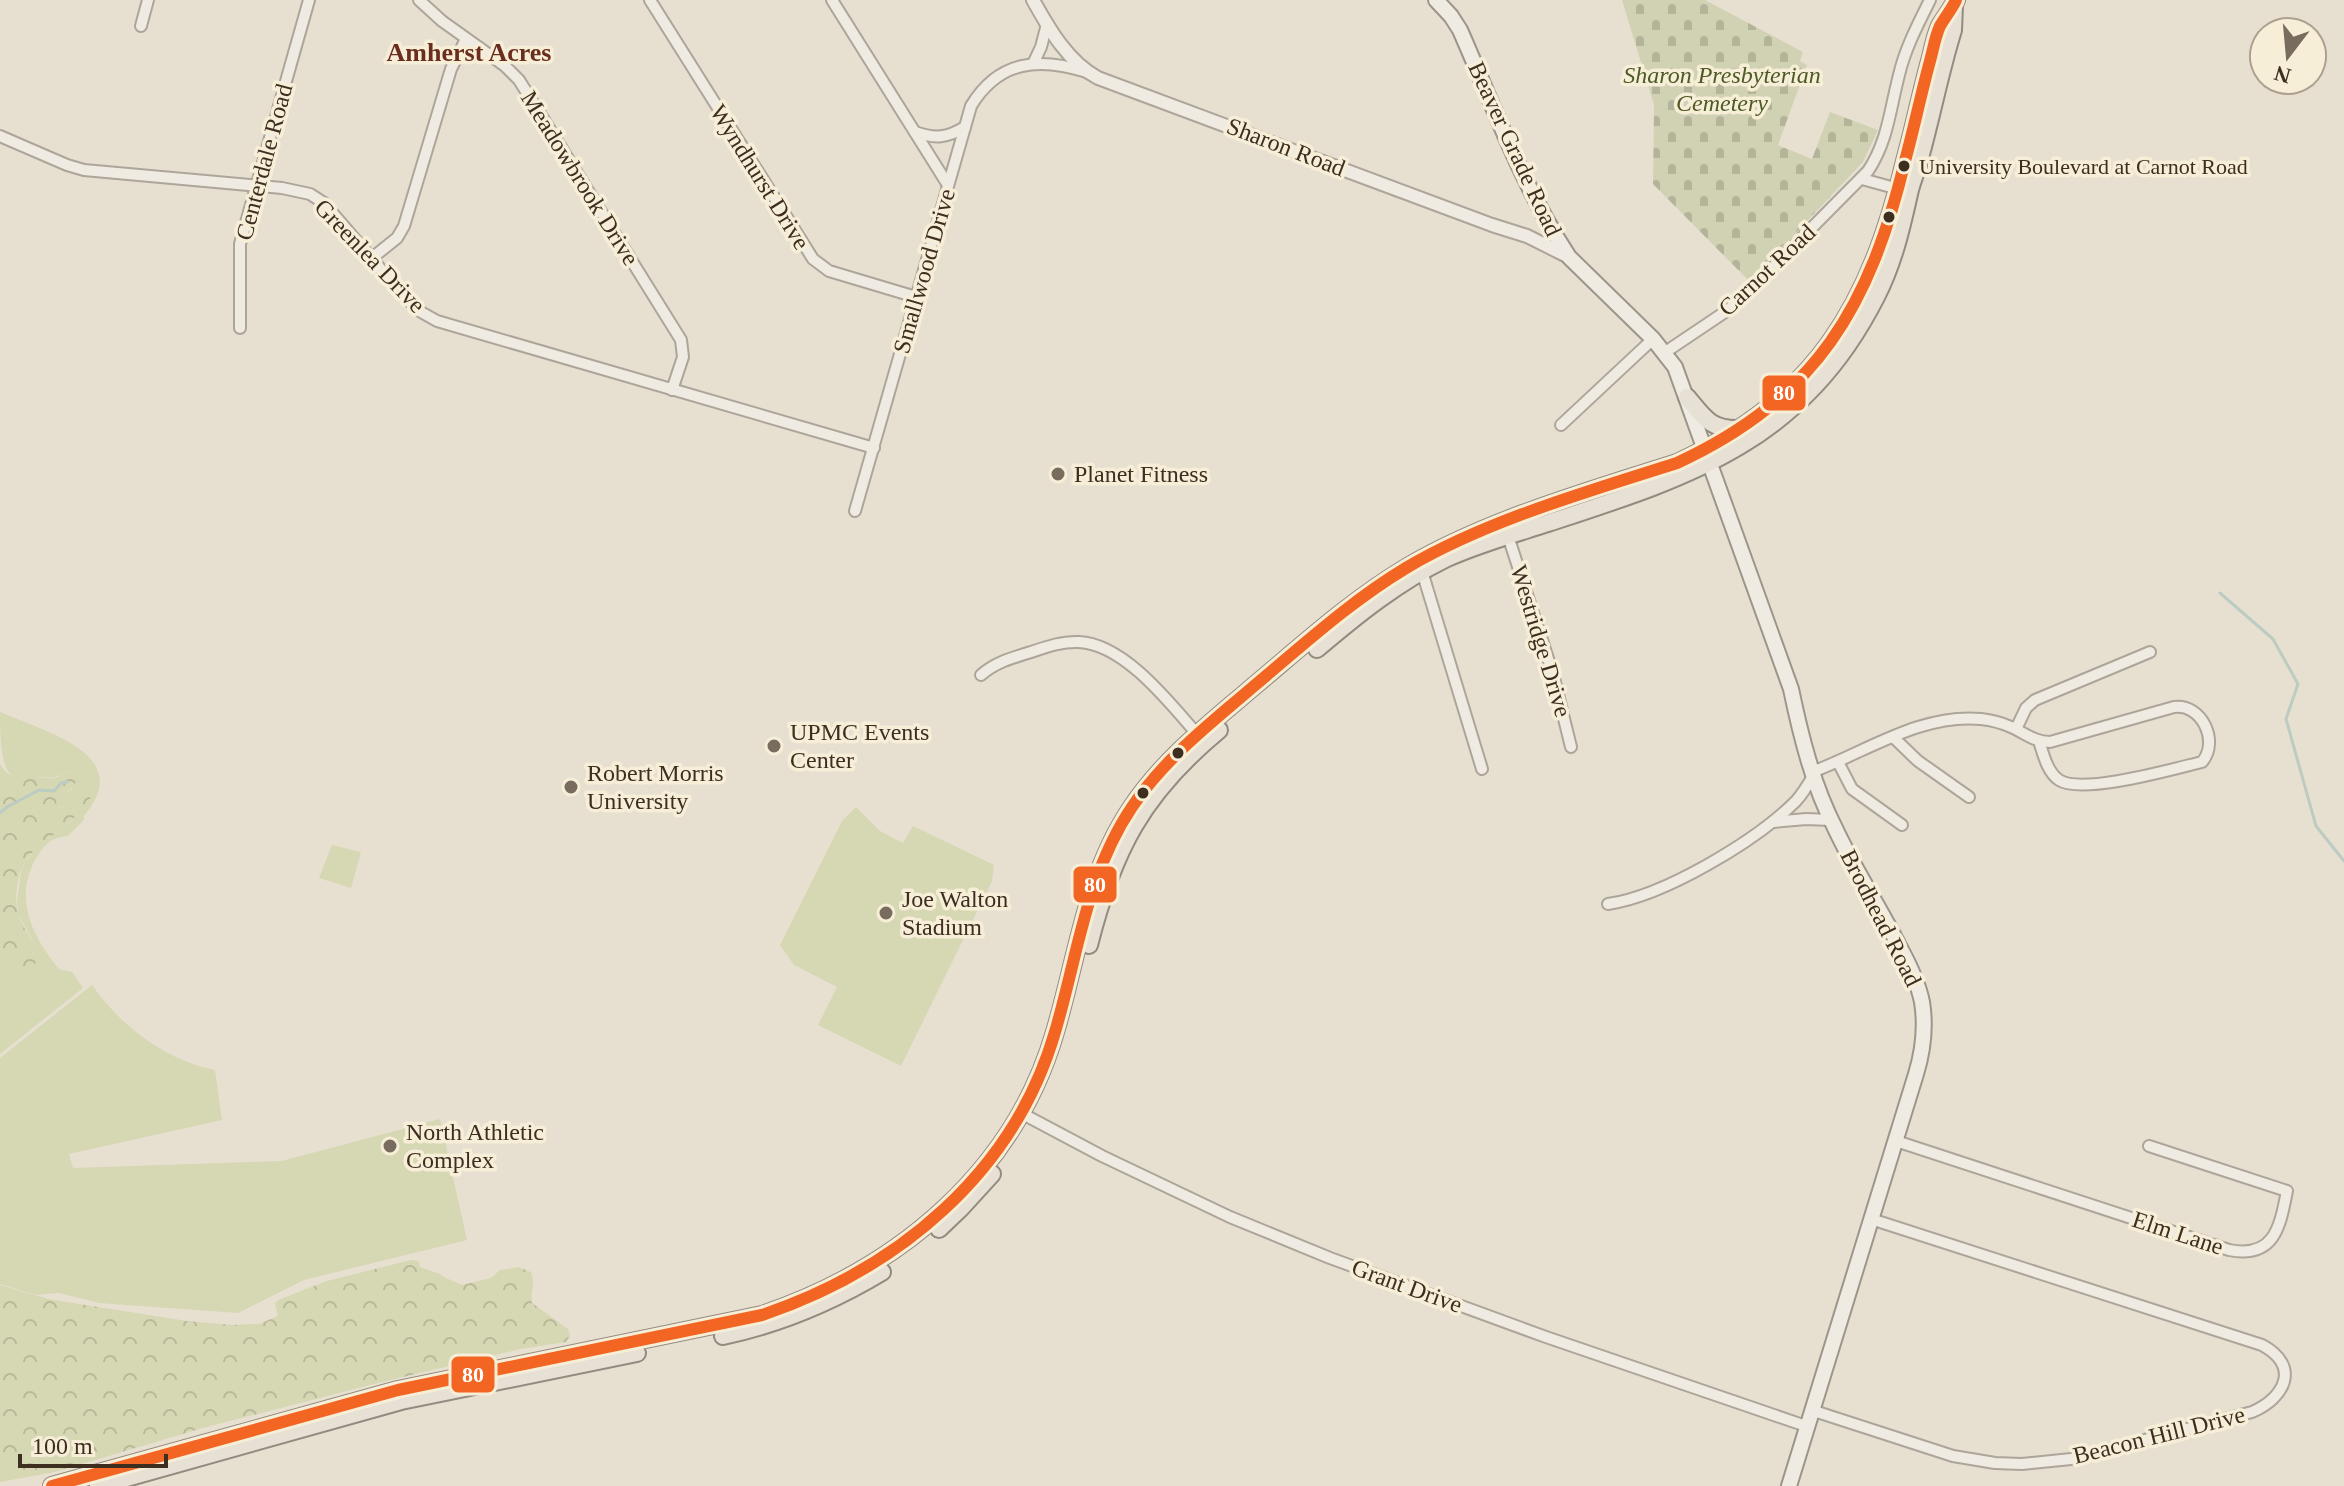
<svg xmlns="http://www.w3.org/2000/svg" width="2344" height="1486" font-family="Georgia,serif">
  <defs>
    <pattern id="forest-crowns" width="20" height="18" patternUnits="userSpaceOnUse" patternTransform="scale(2)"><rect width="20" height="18" fill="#d6d7b3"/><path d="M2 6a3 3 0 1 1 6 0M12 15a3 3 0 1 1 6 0" fill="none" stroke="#b9b99a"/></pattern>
    <pattern id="cemetery-stones" width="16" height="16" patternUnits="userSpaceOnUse" patternTransform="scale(2)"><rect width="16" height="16" fill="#d1d1b3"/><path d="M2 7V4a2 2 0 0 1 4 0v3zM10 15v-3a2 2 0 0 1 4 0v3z" fill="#b4b49a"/></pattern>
  </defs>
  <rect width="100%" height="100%" fill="#e7e0d1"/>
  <g fill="#d6d7b3">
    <path d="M 0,712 C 44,731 138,755 83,817 L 85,819 L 68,836 C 50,838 45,844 35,860 C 13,901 34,938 59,969 L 72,972 L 83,988 L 0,1054 L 0,963 L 4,974 L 32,955 L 36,947 L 18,914 L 17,901 L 21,872 L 25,862 L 37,848 L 75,818 L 91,782 C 83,795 72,809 56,807 L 56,800 L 72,789 L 69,771 C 52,780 49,778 32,775 C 26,774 19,777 13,776 C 0,771 0,727 0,712 Z"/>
    <path d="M 856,807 L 880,831 L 903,843 L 913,826 L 994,865 L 992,881 L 901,1066 L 818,1025 L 837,987 L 794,965 L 780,945 L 842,821 Z"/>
    <path d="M 332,845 L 361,852 L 351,888 L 319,878 Z"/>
    <path d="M 92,985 C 121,1026 165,1060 215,1070 L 222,1120 L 69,1154 L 73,1168 L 282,1161 L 440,1119 L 467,1240 L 304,1280 L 238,1313 L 99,1303 L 59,1293 L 36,1295 L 0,1284 L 0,1058 Z"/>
  </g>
  <g fill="url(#forest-crowns)">
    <path d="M 0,764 C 2,767 6,773 9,774 C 15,778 21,774 28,774 C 37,775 44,780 54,778 C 64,775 68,768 78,774 C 77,787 66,793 56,800 L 57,807 C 72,809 83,795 91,782 C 104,807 40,840 27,859 C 17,872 14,899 18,914 C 22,926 30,937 36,947 L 32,955 L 36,963 L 26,972 L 8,977 L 4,974 L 0,963 Z"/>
    <path d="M 411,1260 L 419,1261 L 420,1267 L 440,1274 L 446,1278 L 462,1285 L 491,1278 L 500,1270 L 518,1267 L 531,1272 C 536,1288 530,1288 532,1303 L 568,1329 L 570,1336 L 566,1342 L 521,1349 L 378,1383 L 203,1428 L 55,1472 L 0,1482 L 0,1285 L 48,1299 L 187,1321 L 233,1325 L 259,1324 L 278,1316 L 275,1304 L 278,1300 L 327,1281 Z"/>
  </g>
  <path fill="url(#cemetery-stones)" d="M 1622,0 L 1705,0 L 1803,52 L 1800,61 L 1807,65 L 1778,145 L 1812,159 L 1830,112 L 1878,130 L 1863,162 L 1792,237 L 1748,280 L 1653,184 L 1654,105 Z"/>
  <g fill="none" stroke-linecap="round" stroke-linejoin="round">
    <g stroke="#bcccc2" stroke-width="3">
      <path d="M 2220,593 L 2273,639 L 2298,684 L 2286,719 L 2316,826 L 2344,861"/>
      <path d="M 0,813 L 7,807 L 39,790 L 54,791 L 61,783 L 67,782"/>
    </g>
    <defs>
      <g id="minor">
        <path d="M 419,0 L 442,21 L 505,66 L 519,80 L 681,340 L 683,357 L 672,390"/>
        <path d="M 650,0 L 813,259 L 829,271 L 916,297"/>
        <path d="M 832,0 L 948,185"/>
        <path d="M 141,26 L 148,0"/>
        <path d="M 1033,64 L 1041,47 L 1047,24"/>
        <path d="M 915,132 C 935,139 947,138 965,127"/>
        <path d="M 0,136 L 67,165 L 84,170 L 282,188 L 310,194 L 324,203 L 403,295 L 421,312 L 437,321 L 874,448"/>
        <path d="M 1862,179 L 1902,190"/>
        <path d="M 372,258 L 397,238 L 404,226 L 451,69 L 466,39"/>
        <path d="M 240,328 L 240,244 L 309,0"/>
        <path d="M 1664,353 L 1728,310 L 1763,277 L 1868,171 C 1888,141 1890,109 1899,75 C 1905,49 1918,24 1930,0"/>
        <path d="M 1561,425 L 1653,339"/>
        <path d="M 855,511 L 971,106 C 999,60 1039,57 1087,72"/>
        <path d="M 1508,536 L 1553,674 L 1571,747"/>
        <path d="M 1421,568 L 1482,769"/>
        <path d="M 981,675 C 996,662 1012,658 1031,652 C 1046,647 1063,641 1079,642 C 1124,644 1169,702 1197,734"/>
        <path d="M 2016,729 L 2026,708 L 2035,700 L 2150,652"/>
        <path d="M 1893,737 L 1918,761 L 1969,797"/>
        <path d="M 1838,762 L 1852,789 L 1902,825"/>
        <path d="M 1812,772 C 1866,752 1921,713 1981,719 C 1991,720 2002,723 2011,727 C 2025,733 2034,742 2050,742 L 2174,707 C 2201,703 2220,741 2202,762 C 2173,769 2082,795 2059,780 C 2047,772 2043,753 2039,741"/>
        <path d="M 1773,822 L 1806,819 L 1831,820"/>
        <path d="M 1608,904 C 1664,896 1756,841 1796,801 C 1803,793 1808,785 1813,776"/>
        <path d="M 1021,1113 L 1102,1156 L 1230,1217 L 1330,1258 L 1546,1337 L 1806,1426"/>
        <path d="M 1896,1141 L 2229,1250 C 2275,1259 2280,1226 2287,1191 L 2149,1146"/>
        <path d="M 1811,1410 L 1953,1456 L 1995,1463 L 2022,1464 L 2071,1459 L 2252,1412 C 2285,1398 2301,1366 2262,1345 L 1871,1219"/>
      </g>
      <path id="tertiary" d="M 1033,0 C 1049,29 1068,62 1098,78 L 1492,225 L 1527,236 L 1569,257"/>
      <path id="secondary" d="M 1436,0 L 1451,16 L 1460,30 C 1494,107 1522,186 1569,257 L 1653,339 L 1675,367 L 1791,689 C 1801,737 1813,785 1835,828 C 1854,869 1879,906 1899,946 C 1909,964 1918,982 1922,1002 C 1926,1027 1923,1051 1916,1074 L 1789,1486"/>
      <g id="primary">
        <path d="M 1687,397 C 1704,417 1710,430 1739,429"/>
        <path d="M 1317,649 C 1357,615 1398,582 1445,559 C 1478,544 1514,534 1548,523 C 1692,476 1802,442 1876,297 C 1893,264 1901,230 1909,194 C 1911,184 1915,175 1918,165 C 1931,120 1939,75 1953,30 L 1954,6"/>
        <path d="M 1089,945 C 1113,850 1142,794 1219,730"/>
        <path d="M 939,1229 L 960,1209 L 992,1174"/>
        <path d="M 723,1336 C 780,1324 832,1302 882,1272"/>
        <path d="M 52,1486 L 398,1390 L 762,1315 C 898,1269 1014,1173 1055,1032 C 1078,955 1086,875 1132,807 C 1165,758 1210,724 1254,686 C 1303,645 1351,601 1406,568 C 1485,521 1589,491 1677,463 C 1817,398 1870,306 1905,161 C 1914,128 1921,94 1930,61 C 1933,50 1935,37 1940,26 C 1945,17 1952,9 1956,0"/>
        <path d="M 98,1486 L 401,1401 L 637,1353"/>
      </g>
    </defs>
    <use href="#minor" stroke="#ada599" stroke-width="14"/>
    <use href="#tertiary" stroke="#ada599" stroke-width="16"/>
    <use href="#secondary" stroke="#9c958a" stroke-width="18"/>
    <use href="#primary" stroke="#928b80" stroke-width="20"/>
    <use href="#minor" stroke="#efebe3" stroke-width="10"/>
    <use href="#tertiary" stroke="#efebe3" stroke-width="12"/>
    <use href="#secondary" stroke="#efebe3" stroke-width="14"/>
    <use href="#primary" stroke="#e6e1d4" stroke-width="16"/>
    <defs>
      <path id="bus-1" d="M 52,1486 L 398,1390 L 762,1315 C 898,1269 1014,1173 1055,1032 C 1078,955 1086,875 1132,807 C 1165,758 1210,724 1254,686 C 1303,645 1351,601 1406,568 C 1485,521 1589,491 1677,463 C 1817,398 1870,306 1905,161 C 1914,128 1921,94 1930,61 C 1933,50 1935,37 1940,26 C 1945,17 1952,9 1956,0"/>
    </defs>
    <use href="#bus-1" stroke="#f7eed8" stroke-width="18"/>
    <use href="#bus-1" stroke="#f26522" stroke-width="12"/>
  </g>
  <g fill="#3d2e20" stroke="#f7eed8" stroke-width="3">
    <circle cx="1904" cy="166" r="7"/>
    <circle cx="1889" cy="217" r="7"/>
    <circle cx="1178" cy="753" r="7"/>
    <circle cx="1143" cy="793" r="7"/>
  </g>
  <g fill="#786c5e" stroke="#f7eed8" stroke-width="3">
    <circle cx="1058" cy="474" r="8"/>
    <circle cx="774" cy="746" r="8"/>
    <circle cx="571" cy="787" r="8"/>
    <circle cx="886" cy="913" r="8"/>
    <circle cx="390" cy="1146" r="8"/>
  </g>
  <g text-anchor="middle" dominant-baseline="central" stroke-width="7" stroke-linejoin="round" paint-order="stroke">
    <g font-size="22" fill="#3d2e20" stroke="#f7eed8" text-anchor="start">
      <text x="1919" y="166">University Boulevard at Carnot Road</text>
    </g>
    <g font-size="24" font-style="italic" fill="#4d5a26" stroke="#f7eed8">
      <text x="1722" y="75">Sharon Presbyterian<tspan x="1722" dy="28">Cemetery</tspan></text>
    </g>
    <g font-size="24" fill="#3d2e20" stroke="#f7eed8">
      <text transform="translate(1286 147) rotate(21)">Sharon Road</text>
      <text transform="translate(1515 149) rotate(65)">Beaver Grade Road</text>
      <text transform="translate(264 162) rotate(-75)">Centerdale Road</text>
      <text transform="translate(760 177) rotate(58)">Wyndhurst Drive</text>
      <text transform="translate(580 178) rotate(58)">Meadowbrook Drive</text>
      <text transform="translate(370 256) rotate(46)">Greenlea Drive</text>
      <text transform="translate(1767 270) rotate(-43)">Carnot Road</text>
      <text transform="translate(924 271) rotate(-74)">Smallwood Drive</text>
      <text transform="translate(1541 641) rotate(73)">Westridge Drive</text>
      <text transform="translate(1881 918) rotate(63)">Brodhead Road</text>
      <text transform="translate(2178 1233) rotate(18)">Elm Lane</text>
      <text transform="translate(1407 1286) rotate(20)">Grant Drive</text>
      <text transform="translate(2159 1435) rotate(-14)">Beacon Hill Drive</text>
    </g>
    <g font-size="24" fill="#3d2e20" stroke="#f7eed8" text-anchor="start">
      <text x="1074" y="474">Planet Fitness</text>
      <text x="790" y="732">UPMC Events<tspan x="790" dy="28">Center</tspan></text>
      <text x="587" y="773">Robert Morris<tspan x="587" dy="28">University</tspan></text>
      <text x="902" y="899">Joe Walton<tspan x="902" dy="28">Stadium</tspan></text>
      <text x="406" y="1132">North Athletic<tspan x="406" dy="28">Complex</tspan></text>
    </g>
    <g font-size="26" font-weight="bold" fill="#6b2e1e" stroke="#f7eed8">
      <text x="469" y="52">Amherst Acres</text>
    </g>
  </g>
  <g stroke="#f7eed8" stroke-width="3">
    <rect x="1761" y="374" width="46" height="38" rx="8" fill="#f26522"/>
    <rect x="1072" y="865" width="46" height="39" rx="8" fill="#f26522"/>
    <rect x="450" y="1355" width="46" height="39" rx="8" fill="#f26522"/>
  </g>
  <g font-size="22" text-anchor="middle" font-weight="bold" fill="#fff">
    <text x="1784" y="400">80</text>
    <text x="1095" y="892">80</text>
    <text x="473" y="1382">80</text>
  </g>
  <g transform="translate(2288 56) rotate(196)"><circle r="38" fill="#f7eed8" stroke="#ada18e" stroke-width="2"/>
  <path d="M0-6L14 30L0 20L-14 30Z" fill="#786c5e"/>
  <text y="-12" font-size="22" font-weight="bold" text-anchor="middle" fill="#3d2e20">N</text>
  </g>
  <path d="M20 1454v12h146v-12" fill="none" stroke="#3d2e20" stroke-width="4"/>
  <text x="32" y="1454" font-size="24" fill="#3d2e20" stroke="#f7eed8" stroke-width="6" paint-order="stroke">100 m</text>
</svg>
